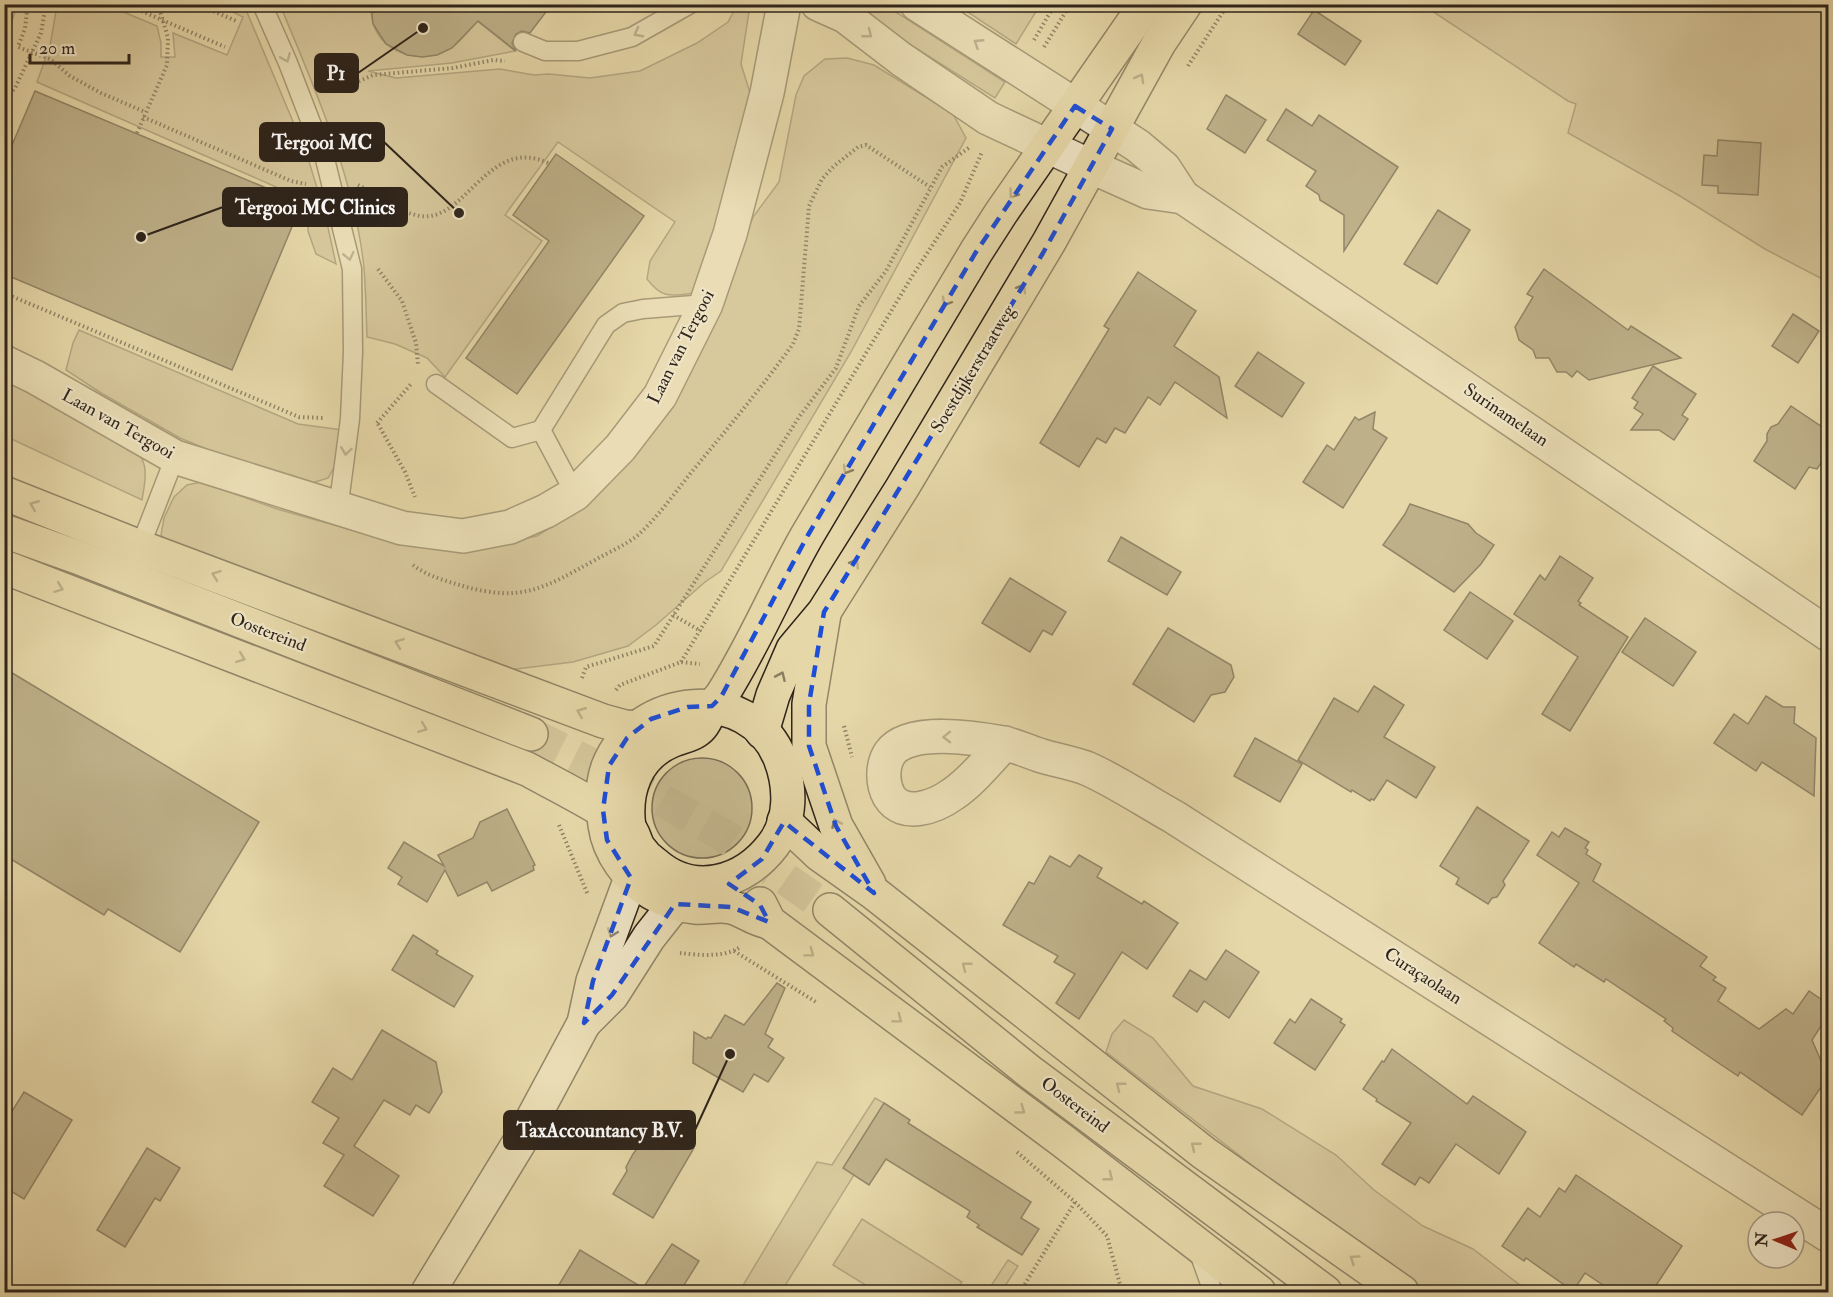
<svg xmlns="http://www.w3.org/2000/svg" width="1833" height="1297" font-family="'IM FELL Double Pica',serif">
  <rect width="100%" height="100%" fill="#e6d7a8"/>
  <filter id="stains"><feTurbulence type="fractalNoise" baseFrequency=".00333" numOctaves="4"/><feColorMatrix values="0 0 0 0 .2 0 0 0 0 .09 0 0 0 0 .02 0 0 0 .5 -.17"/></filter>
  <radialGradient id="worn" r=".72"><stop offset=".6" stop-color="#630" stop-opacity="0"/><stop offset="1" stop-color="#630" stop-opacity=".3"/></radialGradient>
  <g fill="#c7b990" stroke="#7a6e56" stroke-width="1.5">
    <path d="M 5,4 L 17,5 L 5,43 L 4,5 Z"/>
    <path d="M 217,4 L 244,5 L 307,155 L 325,214 L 336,264 L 316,254 L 308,231 L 308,201 L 37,82 L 50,46 L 57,5 L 107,5 L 157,26 L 161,43 L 161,57 L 175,57 L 173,33 L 227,55 L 243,17 Z"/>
    <path d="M 280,5 L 371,5 C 371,11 371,17 373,23 C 382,56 426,65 451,48 C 462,41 469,30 477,21 L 515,51 L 452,63 L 368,71 L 396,78 L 500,69 L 534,75 L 549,74 L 590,78 L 640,71 L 697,43 L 728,22 L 737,5 L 750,5 L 741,64 L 751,96 L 736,163 L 694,293 C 671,296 662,299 647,279 L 650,261 L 675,222 L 558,142 L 505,215 L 542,241 L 445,377 L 427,358 L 395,344 L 367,337 C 366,314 366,291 364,268 C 355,180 314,86 280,5 Z"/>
    <path d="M 847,5 L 885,5 L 1005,82 L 995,98 Z"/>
    <path d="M 957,5 L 1040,5 L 1016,44 Z"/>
    <path d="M 1423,5 L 1828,5 L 1828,282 L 1765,249 L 1680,196 L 1568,133 L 1576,104 L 1568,101 Z"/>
    <path d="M 847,58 L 874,65 L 953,114 L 966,138 L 851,352 L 721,571 L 705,582 L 656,625 L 628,646 L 573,662 L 499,671 L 172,548 L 161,535 L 164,518 L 174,497 L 187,485 L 201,482 L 277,509 L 398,543 L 487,546 L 537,536 L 580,509 L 627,465 L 672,403 L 715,317 L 753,217 L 779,182 L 796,95 L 804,76 L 825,59 Z"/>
    <path d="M 79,330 L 298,424 L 342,430 L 335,466 L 328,478 L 312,483 L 238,462 L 180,438 L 101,393 L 66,370 L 73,343 Z"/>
    <path d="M 4,378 C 30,392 130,439 142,459 C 148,470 144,488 142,500 L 5,436 Z"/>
    <circle cx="702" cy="808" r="50"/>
    <path d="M 1124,1020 L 1153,1038 L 1193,1086 L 1262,1109 L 1336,1155 L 1374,1190 L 1423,1226 L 1473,1249 L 1529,1292 L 1426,1292 L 1333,1228 L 1106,1052 L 1112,1034 Z"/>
    <path d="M 875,1098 L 884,1103 L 854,1175 L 781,1292 L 739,1292 L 817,1162 L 832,1165 Z"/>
    <path d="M 862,1219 L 962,1282 L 955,1292 L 877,1292 L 833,1265 Z"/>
    <path d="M 1008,1260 L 1018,1266 L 1001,1292 L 987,1292 Z"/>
  </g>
  <g fill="#8e8164" stroke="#2e241b" stroke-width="1.5">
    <path d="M 371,4 L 552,4 L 530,33 L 522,31 L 516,34 L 512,43 L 516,51 L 478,21 L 452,48 L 437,55 L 422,57 L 407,55 L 386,44 L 373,24 Z"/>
    <path d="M 1314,10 L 1361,41 L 1345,65 L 1298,34 Z"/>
    <path d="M 35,91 L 302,203 L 232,370 L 4,274 L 4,164 Z"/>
    <path d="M 1226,95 L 1266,120 L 1245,153 L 1207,129 Z"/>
    <path d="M 1286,109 L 1312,126 L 1319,115 L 1398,167 L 1344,251 L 1344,215 L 1320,200 L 1319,195 L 1306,186 L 1316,171 L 1267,140 Z"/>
    <path d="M 1718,140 L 1761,143 L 1758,195 L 1718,193 L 1718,186 L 1702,185 L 1704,155 L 1717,156 Z"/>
    <path d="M 556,154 L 644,216 L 517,394 L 466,358 L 549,241 L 513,215 Z"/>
    <path d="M 1438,210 L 1470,230 L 1437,284 L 1404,264 Z"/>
    <path d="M 1544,269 L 1628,330 L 1631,326 L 1681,358 L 1589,380 L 1577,371 L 1572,377 L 1566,372 L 1557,372 L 1549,358 L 1536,358 L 1533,350 L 1519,340 L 1515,327 L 1533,297 L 1527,294 Z"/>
    <path d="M 1138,272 L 1196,311 L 1174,346 L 1219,377 L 1227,418 L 1175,382 L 1160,405 L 1148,397 L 1125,433 L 1115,428 L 1106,443 L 1097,438 L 1079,467 L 1040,443 L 1109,329 L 1104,326 Z"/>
    <path d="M 1793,314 L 1819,331 L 1798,363 L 1772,346 Z"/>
    <path d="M 1258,352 L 1304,383 L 1282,417 L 1235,386 Z"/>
    <path d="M 1653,366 L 1696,394 L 1682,415 L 1688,419 L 1674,440 L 1659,430 L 1631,430 L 1643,414 L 1634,408 L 1638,402 L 1632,398 Z"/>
    <path d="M 1791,406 L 1828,431 L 1828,453 L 1817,469 L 1809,467 L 1795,489 L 1754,461 L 1767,441 L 1767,434 L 1771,427 L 1778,424 Z"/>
    <path d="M 1375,412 L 1373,429 L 1387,438 L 1343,508 L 1303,482 L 1327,445 L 1334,450 L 1355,417 L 1359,420 Z"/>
    <path d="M 1410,504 L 1468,524 L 1476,533 L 1494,545 L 1481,564 L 1454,592 L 1383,545 L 1405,514 Z"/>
    <path d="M 1121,537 L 1181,572 L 1167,595 L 1108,561 Z"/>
    <path d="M 1560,556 L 1593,578 L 1578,601 L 1581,603 L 1579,605 L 1628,637 L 1570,731 L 1542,714 L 1578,657 L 1514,614 L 1540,575 L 1545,580 Z"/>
    <path d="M 1010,578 L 1066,612 L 1052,635 L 1043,630 L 1030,652 L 982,623 Z"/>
    <path d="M 1470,592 L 1513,621 L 1487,659 L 1444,630 Z"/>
    <path d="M 1645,618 L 1696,652 L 1673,686 L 1622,652 Z"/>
    <path d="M 1168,628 L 1231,665 L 1234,677 L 1225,692 L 1211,695 L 1194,722 L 1133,684 Z"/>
    <path d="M 4,668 L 259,822 L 180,952 L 108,909 L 104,915 L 4,855 Z"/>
    <path d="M 1374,686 L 1404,705 L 1384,737 L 1435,767 L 1416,798 L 1387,780 L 1374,800 L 1371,799 L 1370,801 L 1352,790 L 1351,792 L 1298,760 L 1334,698 L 1358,712 Z"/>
    <path d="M 1766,696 L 1783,707 L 1795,707 L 1794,723 L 1816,738 L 1814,796 L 1762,762 L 1756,771 L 1714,743 L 1734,714 L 1748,724 Z"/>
    <path d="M 1255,738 L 1302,764 L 1280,802 L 1234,776 Z"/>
    <path d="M 1477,807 L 1529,841 L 1503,881 L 1505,885 L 1497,897 L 1492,898 L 1488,904 L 1456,884 L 1459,878 L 1440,866 Z"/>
    <path d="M 507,809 L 535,865 L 533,866 L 534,870 L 492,891 L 487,882 L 458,896 L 445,870 L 427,902 L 398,884 L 402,877 L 388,868 L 404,842 L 444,866 L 438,855 L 473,838 L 480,822 Z"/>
    <path d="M 1565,828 L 1589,842 L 1585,848 L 1588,850 L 1586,854 L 1601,864 L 1593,881 L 1707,957 L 1700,966 L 1716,977 L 1713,980 L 1726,988 L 1718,1001 L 1759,1029 L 1786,1009 L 1793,1014 L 1809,991 L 1828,1004 L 1828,1015 L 1812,1040 L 1828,1077 L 1802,1115 L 1740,1072 L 1738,1076 L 1717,1062 L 1672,1031 L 1673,1028 L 1664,1021 L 1666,1019 L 1606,979 L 1604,982 L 1576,964 L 1574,967 L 1539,943 L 1579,883 L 1537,855 L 1552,832 L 1559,837 Z"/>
    <path d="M 1079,855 L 1102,868 L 1097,877 L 1142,904 L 1144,901 L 1178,923 L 1147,969 L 1122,952 L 1079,1019 L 1056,1003 L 1075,974 L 1054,962 L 1058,956 L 1003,925 L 1029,882 L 1034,884 L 1050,856 L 1070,867 Z"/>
    <path d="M 413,935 L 438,951 L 436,954 L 473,976 L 454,1007 L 392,970 Z"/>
    <path d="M 1226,950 L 1259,972 L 1229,1018 L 1204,1001 L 1197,1012 L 1173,996 L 1190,970 L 1206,980 Z"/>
    <path d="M 777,983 L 785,988 L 765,1034 L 773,1039 L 768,1047 L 784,1058 L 768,1082 L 754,1074 L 743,1092 L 693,1063 L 694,1032 L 706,1039 L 708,1037 L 711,1038 L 725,1015 L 744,1025 Z"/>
    <path d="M 1311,999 L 1342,1019 L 1340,1022 L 1345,1025 L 1315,1070 L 1274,1043 L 1290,1019 L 1295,1023 Z"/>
    <path d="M 382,1030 L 436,1062 L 442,1092 L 429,1113 L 416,1105 L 410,1115 L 384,1100 L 354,1146 L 399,1176 L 373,1216 L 324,1186 L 344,1155 L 323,1143 L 339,1118 L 312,1102 L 333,1068 L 352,1080 Z"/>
    <path d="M 1392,1049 L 1467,1104 L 1473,1096 L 1526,1132 L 1499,1174 L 1456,1144 L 1429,1183 L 1420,1177 L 1415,1185 L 1382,1164 L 1411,1123 L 1376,1101 L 1377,1099 L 1363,1089 L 1382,1061 L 1384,1062 Z"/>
    <path d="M 24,1092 L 72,1120 L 24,1199 L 4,1187 L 4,1124 Z"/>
    <path d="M 884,1103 L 910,1120 L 908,1123 L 1031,1202 L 1021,1218 L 1039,1229 L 1022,1255 L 977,1227 L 979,1225 L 967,1217 L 970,1211 L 886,1159 L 869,1185 L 843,1168 Z"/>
    <path d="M 633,1113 L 694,1148 L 653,1218 L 613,1194 L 627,1171 L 626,1167 L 633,1154 L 643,1141 Z"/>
    <path d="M 147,1148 L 180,1168 L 160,1201 L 155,1198 L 125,1247 L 97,1230 Z"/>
    <path d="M 1576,1175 L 1682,1246 L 1651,1293 L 1615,1293 L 1585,1273 L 1573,1291 L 1526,1258 L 1524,1261 L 1502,1246 L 1528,1208 L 1540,1217 L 1559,1188 L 1565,1192 Z"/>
    <path d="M 672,1244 L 699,1261 L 679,1293 L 554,1293 L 580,1250 L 643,1288 Z"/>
  </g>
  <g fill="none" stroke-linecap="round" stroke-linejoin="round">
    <path stroke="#c1b38c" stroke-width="33" stroke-dasharray="33 16" stroke-linecap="butt" d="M 531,734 L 651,794 L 723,835 L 830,910"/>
    <defs>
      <g id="service">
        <path d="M 262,4 L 288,63 L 325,159 L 352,269 L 353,352 L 350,419 L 338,510"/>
        <path d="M 523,42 L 545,51 L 578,51 L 632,37 L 690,4"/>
        <path d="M 436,384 L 512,438 L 541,430"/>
        <path d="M 575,494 L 541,430 L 606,325 L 623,313 L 643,309 L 706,304"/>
        <path d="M 140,547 L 175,457"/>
        <path d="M 1198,1250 L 1213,1292"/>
      </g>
      <g id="minor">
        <path d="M 1112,129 L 1138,146 L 1164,168 L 1183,197 L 1828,634"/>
        <path d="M 1092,167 L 1148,192 L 1183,197"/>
        <path d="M 1005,743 C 990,759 971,782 953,794 C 935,807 903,819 889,796 C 882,783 882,765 890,753 C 908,727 976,738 1003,743 C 1017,746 1029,752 1042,756 C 1056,760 1072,763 1086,768 C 1116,781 1145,801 1174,817 L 1828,1235"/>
      </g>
      <g id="tertiary">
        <path d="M 818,4 L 845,16 L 901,59 L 988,118 L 1092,167"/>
        <path d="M 917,4 L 1112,129"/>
        <path d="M 4,362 L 35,377 L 175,457 L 402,528 L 463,536 L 510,527 L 546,511 L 575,494 L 620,448 L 660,396 L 706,304 L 730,234 L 767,93 L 784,4"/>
      </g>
      <g id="secondary">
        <path d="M 584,1023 L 612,995 L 649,937 L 675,904"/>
        <path d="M 428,1292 L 525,1133 L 584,1023 L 593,981 L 631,878"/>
      </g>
      <g id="primary">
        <path d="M 4,493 L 140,547 L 603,721 L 625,727 L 637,728"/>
        <path d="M 4,531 L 77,557 L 531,734"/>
        <path d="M 4,567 L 527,769 C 555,784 583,798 610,815 C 616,819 624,823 629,828 C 634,833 635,842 639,848 C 643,854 649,860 655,864 C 694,898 744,883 773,845 C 792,820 791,786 780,758 C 749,682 636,694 608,767 C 601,786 602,806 605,825 C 609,853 628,879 652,893 C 666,901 680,906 695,907 C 707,908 719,904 731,907 C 746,911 753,919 769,922"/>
        <path d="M 824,614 L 809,704 L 809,746 L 836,826 L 869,884"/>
        <path d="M 762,732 L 773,695 L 793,649 L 824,612 L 902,488 L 1049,242 L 1159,43 L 1185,4"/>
        <path d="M 784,821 L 819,854 L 874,893 L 1204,1153 L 1402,1292"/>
        <path d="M 629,828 C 624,792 635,756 671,741 C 679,737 689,736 696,731 C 706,725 707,713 714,705 C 716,701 720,698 722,695 C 755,643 778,586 808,534 C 863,440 920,346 976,252 L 1001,213 L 1146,4"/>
        <path d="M 760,904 L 769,922 L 1063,1141 L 1259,1292"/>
        <path d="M 830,910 L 1030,1072 L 1325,1292"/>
      </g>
    </defs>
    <use href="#service" stroke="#5c513e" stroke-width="21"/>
    <use href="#minor" stroke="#5c513e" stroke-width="36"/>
    <use href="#tertiary" stroke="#5c513e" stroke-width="36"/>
    <use href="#secondary" stroke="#2e241b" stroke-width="36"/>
    <use href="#primary" stroke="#2e241b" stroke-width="36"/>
    <g stroke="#2e241b" stroke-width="4" stroke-dasharray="1.5 3" stroke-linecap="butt">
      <path d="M 28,4 L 25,28 L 18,47 L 50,59 L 70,76 L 101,93 L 145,112"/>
      <path d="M 125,4 L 225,47"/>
      <path d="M 197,4 L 236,21"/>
      <path d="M 1034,40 L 1055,4"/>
      <path d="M 1044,47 L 1068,8 L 1077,4"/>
      <path d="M 1188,66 L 1228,4"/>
      <path d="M 324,85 L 346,87 L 373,75 L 453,68 L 493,60 L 505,61"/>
      <path d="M 4,101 L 15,88 L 41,33 L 46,4"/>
      <path d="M 143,117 L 291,181 L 306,184"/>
      <path d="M 137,133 L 167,65 L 168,38 L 158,4"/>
      <path d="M 358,185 C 377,194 398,212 420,216 C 466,223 488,135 548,163"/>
      <path d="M 378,269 L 402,301 L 416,343 L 418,365"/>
      <path d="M 4,293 L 299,417 L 324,418"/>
      <path d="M 377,423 L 411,384"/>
      <path d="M 378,424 L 405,472 L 415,497"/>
      <path d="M 413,565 C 427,576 446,581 463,586 C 522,603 544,588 595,560 C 609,552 626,545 638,535 C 659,516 676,491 694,469 C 728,428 762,387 793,344 L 799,329 L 809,206 L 822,179 L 834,166 L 858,147 L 866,145 L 930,187"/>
      <path d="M 673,615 L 701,631"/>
      <path d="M 681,662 L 911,278 L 960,203 L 982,152"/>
      <path d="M 582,678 L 586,667 L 654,646 L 799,417 L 836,368 L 859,306 L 886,271 L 942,167 L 970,147"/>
      <path d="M 616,690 L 620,685 L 681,662 L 700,664"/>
      <path d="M 844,726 L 852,757"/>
      <path d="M 559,825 L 588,895"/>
      <path d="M 734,951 L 816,1002"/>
      <path d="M 680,953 C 698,955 725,958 740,947"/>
      <path d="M 1017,1152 L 1075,1202 L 1107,1236 L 1122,1292"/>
      <path d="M 1020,1292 L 1075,1202"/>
    </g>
    <use href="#service" stroke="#efe5c6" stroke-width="18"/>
    <use href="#minor" stroke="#efe5c6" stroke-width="33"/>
    <use href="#tertiary" stroke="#efe5c6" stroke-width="33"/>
    <use href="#secondary" stroke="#efe5c6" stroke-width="33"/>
    <use href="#primary" stroke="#e6d7a8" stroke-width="33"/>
  </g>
  <defs><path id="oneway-chevron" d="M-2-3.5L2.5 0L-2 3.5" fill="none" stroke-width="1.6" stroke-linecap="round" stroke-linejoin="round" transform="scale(1.5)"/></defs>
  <g stroke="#8e8470">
    <use href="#oneway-chevron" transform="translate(638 33) rotate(152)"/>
    <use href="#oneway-chevron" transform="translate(868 34) rotate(38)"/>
    <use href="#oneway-chevron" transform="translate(978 43) rotate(-147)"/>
    <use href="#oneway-chevron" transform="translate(286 58) rotate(67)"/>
    <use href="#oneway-chevron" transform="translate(349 256) rotate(77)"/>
    <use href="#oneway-chevron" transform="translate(346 451) rotate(98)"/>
    <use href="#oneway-chevron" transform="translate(947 737) rotate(179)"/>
    <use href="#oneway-chevron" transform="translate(612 933) rotate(111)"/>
  </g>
  <g stroke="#8a7e62">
    <use href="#oneway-chevron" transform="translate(1140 78) rotate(-61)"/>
    <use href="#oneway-chevron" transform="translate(1013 194) rotate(125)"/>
    <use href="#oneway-chevron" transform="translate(1022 288) rotate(-59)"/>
    <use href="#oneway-chevron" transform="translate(946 302) rotate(121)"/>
    <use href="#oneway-chevron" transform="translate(847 470) rotate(121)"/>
    <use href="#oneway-chevron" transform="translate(34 505) rotate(-158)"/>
    <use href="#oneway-chevron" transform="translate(855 563) rotate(-58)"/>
    <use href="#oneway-chevron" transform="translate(216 575) rotate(-160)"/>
    <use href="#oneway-chevron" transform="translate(59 588) rotate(21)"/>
    <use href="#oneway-chevron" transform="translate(399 643) rotate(-160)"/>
    <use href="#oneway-chevron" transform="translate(241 658) rotate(21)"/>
    <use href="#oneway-chevron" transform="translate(781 676) rotate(-66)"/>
    <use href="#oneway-chevron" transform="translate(581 712) rotate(-158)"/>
    <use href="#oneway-chevron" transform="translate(423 728) rotate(21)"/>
    <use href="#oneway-chevron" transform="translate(836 823) rotate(-114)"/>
    <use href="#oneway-chevron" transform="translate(810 953) rotate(37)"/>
    <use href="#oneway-chevron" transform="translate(966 966) rotate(-142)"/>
    <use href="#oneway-chevron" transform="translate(898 1019) rotate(37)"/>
    <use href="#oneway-chevron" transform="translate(1120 1086) rotate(-142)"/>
    <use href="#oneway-chevron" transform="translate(1021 1110) rotate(36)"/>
    <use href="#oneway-chevron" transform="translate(1195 1146) rotate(-141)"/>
    <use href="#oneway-chevron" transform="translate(1109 1177) rotate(38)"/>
    <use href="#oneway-chevron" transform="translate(1354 1259) rotate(-145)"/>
  </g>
  <path d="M0 0H1833V1297H0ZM 1075,106 L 1112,129 L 1043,253 L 824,612 L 809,704 L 809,746 L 836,826 L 874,893 L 784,822 L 762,859 L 729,884 L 760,905 L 769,922 L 731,907 L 675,904 L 612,995 L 584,1023 L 593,981 L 631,878 L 607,840 L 603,810 L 609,766 L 627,738 L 651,719 L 688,707 L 712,706 L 721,697 L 808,535 L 976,252 Z" fill="#e6d7a8" fill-opacity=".55" fill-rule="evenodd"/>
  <path fill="none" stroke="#1d4ed8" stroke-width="4.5" stroke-dasharray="12 8" stroke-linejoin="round" d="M 1075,106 L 1112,129 L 1043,253 L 824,612 L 809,704 L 809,746 L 836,826 L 874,893 L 784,822 L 762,859 L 729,884 L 760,905 L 769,922 L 731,907 L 675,904 L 612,995 L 584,1023 L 593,981 L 631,878 L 607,840 L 603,810 L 609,766 L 627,738 L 651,719 L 688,707 L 712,706 L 721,697 L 808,535 L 976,252 Z"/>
  <g text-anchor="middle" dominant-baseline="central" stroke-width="4.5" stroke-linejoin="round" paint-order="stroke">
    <g font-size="18" fill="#2e241b" stroke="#efe5c6">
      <text transform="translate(681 347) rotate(-63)">Laan van Tergooi</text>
      <text transform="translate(973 369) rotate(-59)">Soestdijkerstraatweg</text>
      <text transform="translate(1506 415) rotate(34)">Surinamelaan</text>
      <text transform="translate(118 424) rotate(29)">Laan van Tergooi</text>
      <text transform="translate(268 632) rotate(21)">Oostereind</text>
      <text transform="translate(1423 976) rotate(33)">Curaçaolaan</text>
      <text transform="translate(1075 1105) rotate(37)">Oostereind</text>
    </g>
  </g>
  <path fill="none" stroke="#2e241b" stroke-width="2" d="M423 28L358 73M459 213L384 142M141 237L223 207M730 1054L695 1130"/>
  <g fill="#2e241b" stroke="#efe5c6" stroke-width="2">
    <circle cx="423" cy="28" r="6"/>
    <circle cx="459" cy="213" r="6"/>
    <circle cx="141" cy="237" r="6"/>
    <circle cx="730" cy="1054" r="6"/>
  </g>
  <g fill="#2e241b" stroke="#2e241b" stroke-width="2">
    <rect x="315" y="54" width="43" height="38" rx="6"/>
    <rect x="260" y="123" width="124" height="38" rx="6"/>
    <rect x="223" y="188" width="184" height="38" rx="6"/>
    <rect x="504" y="1111" width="191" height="38" rx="6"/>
  </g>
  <g font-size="20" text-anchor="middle" font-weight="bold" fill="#fff">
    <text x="336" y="80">P1</text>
    <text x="322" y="149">Tergooi MC</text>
    <text x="315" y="214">Tergooi MC Clinics</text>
    <text x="600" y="1137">TaxAccountancy B.V.</text>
  </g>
  <rect width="1833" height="1297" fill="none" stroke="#e6d7a8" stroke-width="24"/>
  <rect x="6" y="6" width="1821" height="1285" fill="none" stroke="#2e241b" stroke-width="3"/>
  <rect x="12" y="12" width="1809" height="1273" fill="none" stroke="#2e241b" stroke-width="1.5"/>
  <g transform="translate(1776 1240) rotate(272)"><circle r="28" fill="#efe5c6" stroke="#a29882" stroke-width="1.5"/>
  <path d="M0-4.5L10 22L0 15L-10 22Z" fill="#8f2418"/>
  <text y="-9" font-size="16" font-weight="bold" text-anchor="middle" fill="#2e241b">N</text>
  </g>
  <path d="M30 54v9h99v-9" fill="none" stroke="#2e241b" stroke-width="3"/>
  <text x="39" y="54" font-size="18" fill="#2e241b" stroke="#efe5c6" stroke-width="4.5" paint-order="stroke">20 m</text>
  <rect width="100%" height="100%" filter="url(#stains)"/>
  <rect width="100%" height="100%" fill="url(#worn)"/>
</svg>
